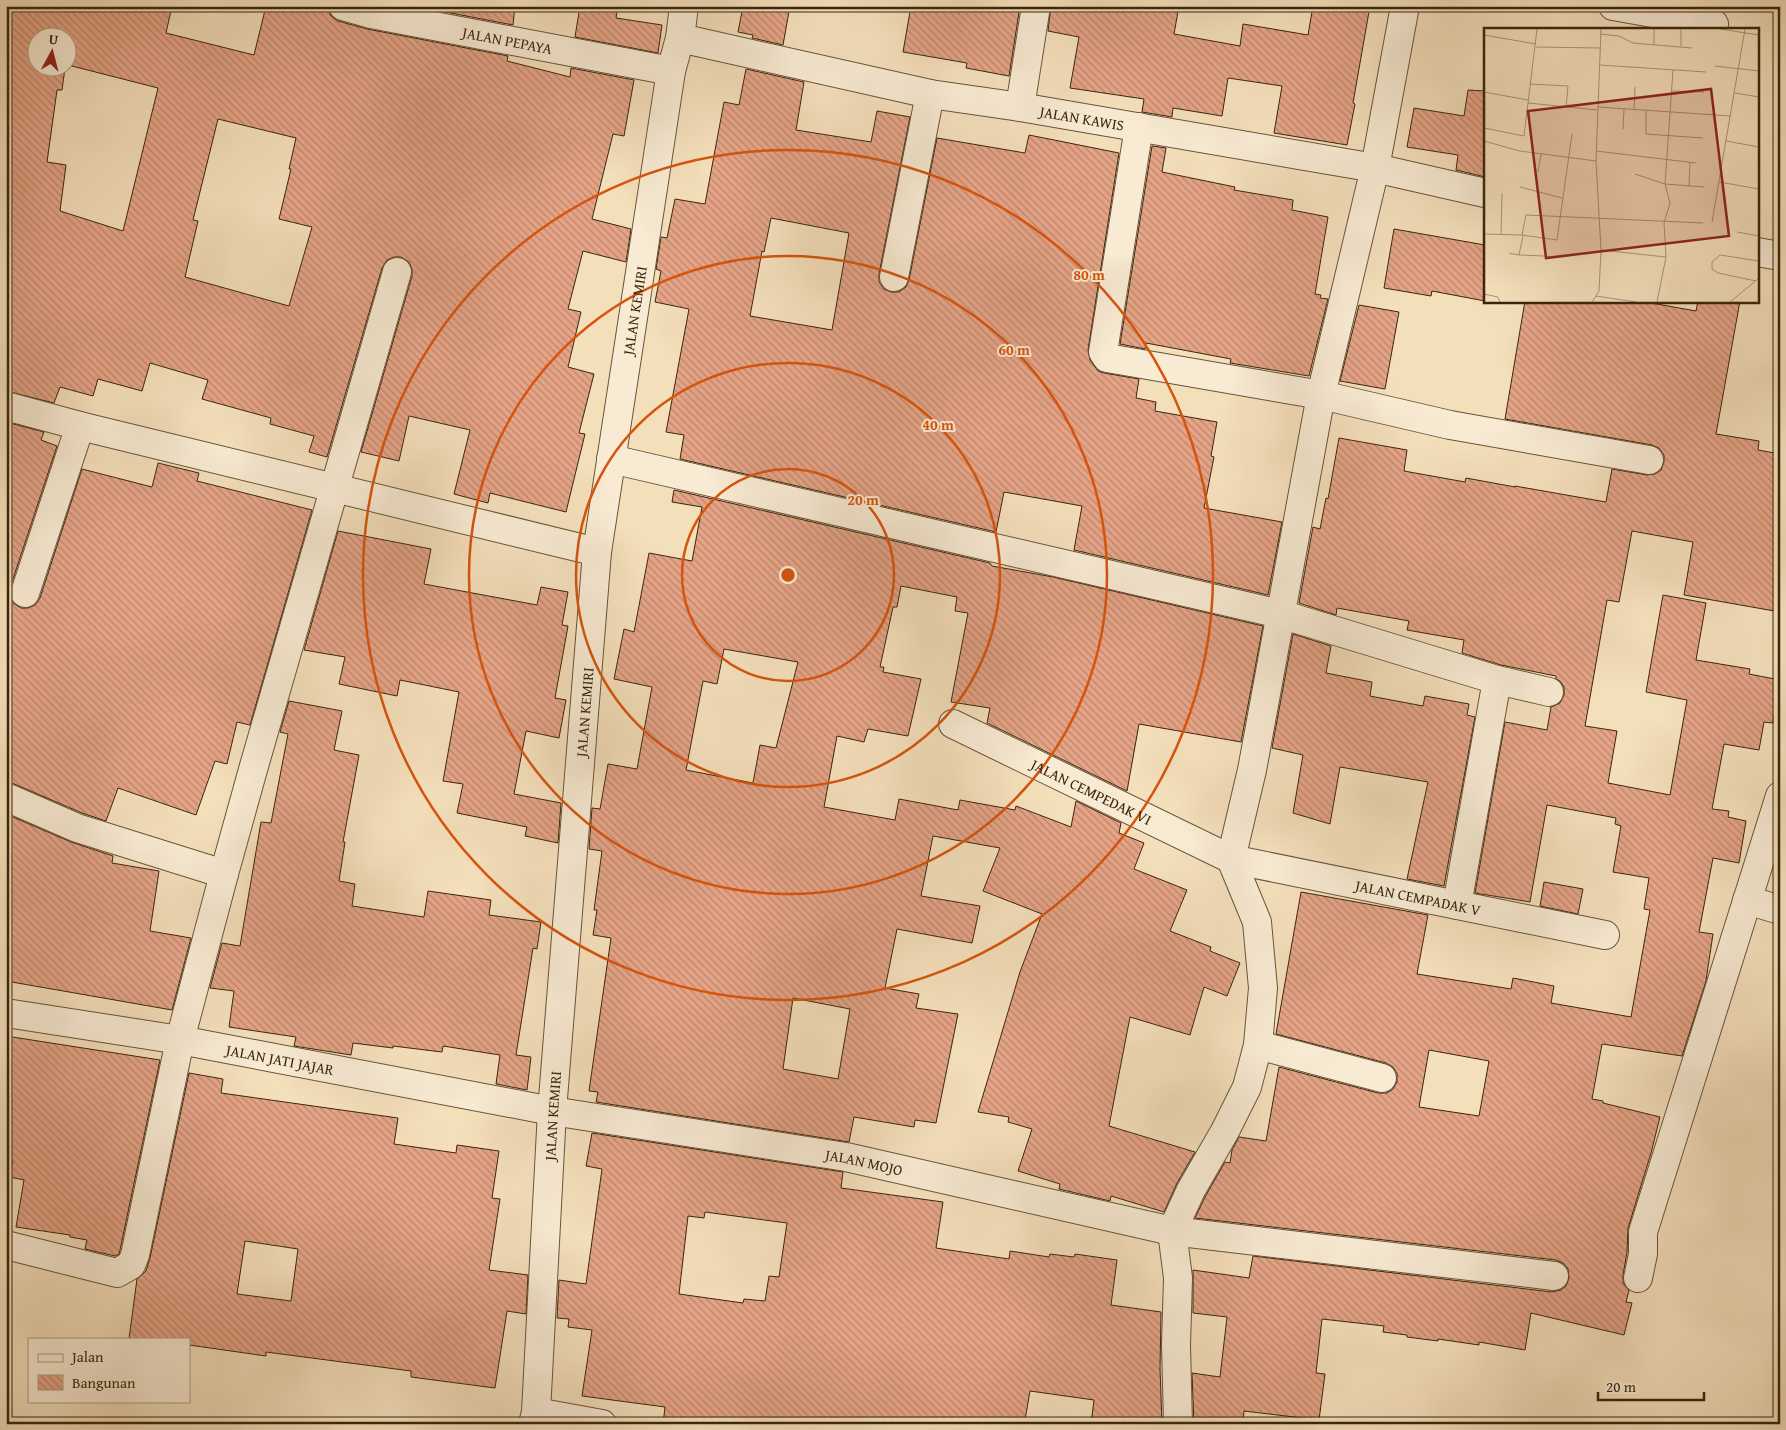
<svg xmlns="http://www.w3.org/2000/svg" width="1786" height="1430" font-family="'Gentium Book Plus',serif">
  <defs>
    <pattern id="building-back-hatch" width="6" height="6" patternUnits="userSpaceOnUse" patternTransform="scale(1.25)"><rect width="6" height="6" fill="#e6a487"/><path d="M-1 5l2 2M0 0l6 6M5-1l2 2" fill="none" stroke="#bb856d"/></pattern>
  </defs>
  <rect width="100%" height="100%" fill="#f4dfbb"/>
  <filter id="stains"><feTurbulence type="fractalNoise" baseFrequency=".004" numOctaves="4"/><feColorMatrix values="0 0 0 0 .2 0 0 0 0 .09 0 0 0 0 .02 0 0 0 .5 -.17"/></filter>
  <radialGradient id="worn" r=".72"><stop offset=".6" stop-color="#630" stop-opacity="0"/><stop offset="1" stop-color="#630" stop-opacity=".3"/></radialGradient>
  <g fill="url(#building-back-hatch)" stroke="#39260d" fill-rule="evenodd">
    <path d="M 6,6 L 172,6 L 166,33 L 254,55 L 266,6 L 328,6 L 331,16 L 338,21 L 367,29 L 508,56 L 507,61 L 570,77 L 571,68 L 634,80 L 624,136 L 613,134 L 592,219 L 631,229 L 626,262 L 583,251 L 568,309 L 581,312 L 568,367 L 594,374 L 579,433 L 585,434 L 566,512 L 490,493 L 488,503 L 454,494 L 470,430 L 409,416 L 399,461 L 361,452 L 412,276 L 412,269 L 409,262 L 401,257 L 394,257 L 387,260 L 382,268 L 327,457 L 309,452 L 314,436 L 270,424 L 271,418 L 202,399 L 208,380 L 150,363 L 142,391 L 98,379 L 93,396 L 60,387 L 54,403 L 6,391 ZM 38,38 L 68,38 L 68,65 L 158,88 L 123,231 L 60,211 L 66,165 L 47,162 L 57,90 L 62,90 L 65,68 L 38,68 ZM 218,119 L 296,138 L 289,169 L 291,169 L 279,219 L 312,227 L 289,306 L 185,277 L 198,221 L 193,220 Z"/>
    <path d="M 414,6 L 515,6 L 513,25 Z"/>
    <path d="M 580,6 L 618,6 L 616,18 L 662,25 L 658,53 L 575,37 Z"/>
    <path d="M 743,6 L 790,6 L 783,45 L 752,38 L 753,35 L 738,32 Z"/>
    <path d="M 911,6 L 1020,6 L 1009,76 L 966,68 L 967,63 L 903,52 Z"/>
    <path d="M 1051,6 L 1179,6 L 1174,34 L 1240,46 L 1243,24 L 1308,35 L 1313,6 L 1370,6 L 1353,103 L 1355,104 L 1347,145 L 1274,133 L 1282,86 L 1228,78 L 1222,116 L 1173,108 L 1172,117 L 1142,112 L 1144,99 L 1070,88 L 1079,37 L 1048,31 Z"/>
    <path d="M 746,69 L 804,82 L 796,130 L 871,142 L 877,111 L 910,117 L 879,274 L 879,282 L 884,289 L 891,292 L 899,292 L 906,287 L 909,280 L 937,138 L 1025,153 L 1029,135 L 1119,153 L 1088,350 L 1090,360 L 1098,371 L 1104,373 L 1139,379 L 1136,398 L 1156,402 L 1155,411 L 1217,422 L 1211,456 L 1214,457 L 1204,508 L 1282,522 L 1268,595 L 1074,550 L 1082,506 L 1004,492 L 996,532 L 680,459 L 684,435 L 666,432 L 689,309 L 655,302 L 661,271 L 656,269 L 661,237 L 667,238 L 675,199 L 705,204 L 724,102 L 739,105 ZM 771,218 L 849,233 L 832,330 L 750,316 L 762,251 L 764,252 Z"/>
    <path d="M 1468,90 L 1485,91 L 1485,177 L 1456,170 L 1458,155 L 1407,147 L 1414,108 L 1464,116 Z"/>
    <path d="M 1152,146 L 1166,148 L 1162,172 L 1235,187 L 1234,190 L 1293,200 L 1292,210 L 1328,217 L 1315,294 L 1321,295 L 1320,298 L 1328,299 L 1309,376 L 1230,363 L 1231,359 L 1146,343 L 1145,349 L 1120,344 Z"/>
    <path d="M 1394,229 L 1485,245 L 1485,301 L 1432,291 L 1431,296 L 1384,288 Z"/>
    <path d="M 1525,301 L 1640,301 L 1696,311 L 1698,301 L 1740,301 L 1716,434 L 1759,441 L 1758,450 L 1780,454 L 1780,612 L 1684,595 L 1693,542 L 1632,531 L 1619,602 L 1607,600 L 1585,726 L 1617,731 L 1608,783 L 1670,795 L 1687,700 L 1646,692 L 1663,595 L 1706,603 L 1696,660 L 1750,669 L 1749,674 L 1780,680 L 1773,723 L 1764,722 L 1759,750 L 1724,744 L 1712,809 L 1729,811 L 1728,817 L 1746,821 L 1739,863 L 1713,858 L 1699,932 L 1713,934 L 1708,967 L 1706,981 L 1682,1056 L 1602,1044 L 1592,1099 L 1603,1101 L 1603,1103 L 1660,1117 L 1651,1153 L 1628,1228 L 1627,1252 L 1623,1275 L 1623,1283 L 1629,1290 L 1626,1302 L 1632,1303 L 1624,1335 L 1531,1313 L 1525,1350 L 1479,1342 L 1479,1345 L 1438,1339 L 1438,1341 L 1407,1337 L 1407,1335 L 1383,1332 L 1384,1326 L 1322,1319 L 1316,1373 L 1325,1374 L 1319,1420 L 1244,1411 L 1243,1424 L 1194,1424 L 1192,1373 L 1220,1377 L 1227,1317 L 1193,1313 L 1193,1270 L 1249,1278 L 1253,1256 L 1552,1292 L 1561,1290 L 1566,1286 L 1569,1278 L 1568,1269 L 1563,1263 L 1556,1260 L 1195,1218 L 1205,1197 L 1225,1162 L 1230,1163 L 1232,1150 L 1239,1137 L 1266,1141 L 1279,1067 L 1378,1093 L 1387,1093 L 1393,1089 L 1397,1082 L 1397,1073 L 1393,1067 L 1386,1063 L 1276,1034 L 1301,892 L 1428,915 L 1417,974 L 1511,989 L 1513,978 L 1554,986 L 1551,1003 L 1631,1017 L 1650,910 L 1644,909 L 1649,878 L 1613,872 L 1621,826 L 1615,824 L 1616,818 L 1547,805 L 1530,902 L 1475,893 L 1505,722 L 1547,730 L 1551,707 L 1560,703 L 1564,695 L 1564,687 L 1560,681 L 1556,679 L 1556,676 L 1501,665 L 1462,653 L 1464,640 L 1407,630 L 1409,621 L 1337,608 L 1336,615 L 1299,603 L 1313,527 L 1320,529 L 1326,498 L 1328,499 L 1339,438 L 1407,450 L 1404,471 L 1465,482 L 1466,478 L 1515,487 L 1515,486 L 1606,502 L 1612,469 L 1647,475 L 1655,474 L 1661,470 L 1664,462 L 1664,455 L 1659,448 L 1652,445 L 1505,419 ZM 1429,1050 L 1489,1061 L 1479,1116 L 1419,1107 Z"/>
    <path d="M 1359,305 L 1399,312 L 1385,389 L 1340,381 Z"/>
    <path d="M 6,422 L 44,432 L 41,440 L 57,446 L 10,588 L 10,596 L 13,603 L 21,608 L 28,608 L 35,605 L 40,598 L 82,469 L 152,487 L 158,463 L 199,473 L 197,481 L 312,510 L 250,725 L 237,722 L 227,764 L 215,761 L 196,815 L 118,788 L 106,821 L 82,813 L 12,783 L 6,782 Z"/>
    <path d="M 674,490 L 990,563 L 992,566 L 1053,577 L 1263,626 L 1241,742 L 1139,724 L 1127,791 L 987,723 L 990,708 L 951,702 L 968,613 L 955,611 L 957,597 L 901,586 L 897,607 L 893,607 L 880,667 L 884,667 L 883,672 L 921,679 L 908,736 L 868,729 L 864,742 L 837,736 L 824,807 L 895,820 L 899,799 L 958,810 L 960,800 L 1015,810 L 1016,806 L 1071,827 L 1076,801 L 1121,823 L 1119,833 L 1144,843 L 1134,869 L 1187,890 L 1170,931 L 1211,947 L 1210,951 L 1240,963 L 1227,996 L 1204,987 L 1190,1035 L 1130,1017 L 1109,1126 L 1195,1152 L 1177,1183 L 1164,1212 L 1111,1196 L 1110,1201 L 1059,1189 L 1060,1184 L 1018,1171 L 1032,1129 L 1008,1122 L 1009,1117 L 978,1112 L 1020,972 L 1042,914 L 983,891 L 1000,848 L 933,836 L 921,896 L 980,906 L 972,943 L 897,929 L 885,988 L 919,994 L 916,1008 L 958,1014 L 936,1123 L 915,1120 L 914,1127 L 854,1117 L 849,1142 L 596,1102 L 598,1092 L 589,1091 L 611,938 L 593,935 L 597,910 L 594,910 L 602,851 L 589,849 L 592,808 L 600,809 L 608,764 L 637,769 L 652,687 L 614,679 L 624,629 L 634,632 L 649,553 L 692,561 L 702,507 L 672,502 ZM 724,649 L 798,662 L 776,748 L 760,745 L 753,783 L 686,770 L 703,681 L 717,684 ZM 793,998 L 850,1009 L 838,1079 L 783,1069 Z"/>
    <path d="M 338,531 L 431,549 L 424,584 L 537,605 L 541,587 L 568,592 L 562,625 L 568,626 L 555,698 L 566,700 L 559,738 L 526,731 L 514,794 L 561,803 L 558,843 L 525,836 L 527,827 L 457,813 L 463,784 L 443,781 L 459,692 L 400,680 L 397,696 L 339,684 L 345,657 L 304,650 Z"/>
    <path d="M 1293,634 L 1331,646 L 1326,673 L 1372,682 L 1370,696 L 1423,706 L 1425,696 L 1469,704 L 1467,715 L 1475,717 L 1444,886 L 1407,879 L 1428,782 L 1340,767 L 1330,824 L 1293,813 L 1303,755 L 1272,748 Z"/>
    <path d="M 289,701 L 342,711 L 334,750 L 359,755 L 343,842 L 345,842 L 339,881 L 355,884 L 352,906 L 424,917 L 428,891 L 491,900 L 489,915 L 541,922 L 537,949 L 533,948 L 516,1055 L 531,1057 L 527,1090 L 496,1084 L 500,1055 L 443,1046 L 442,1052 L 393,1046 L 393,1048 L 353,1043 L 351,1055 L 294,1046 L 296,1037 L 229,1027 L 234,991 L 210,988 L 222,943 L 240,946 L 261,822 L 271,823 L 288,734 L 280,732 Z"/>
    <path d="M 6,814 L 71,842 L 113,856 L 112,863 L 159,871 L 150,931 L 191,938 L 172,1010 L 6,981 Z"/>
    <path d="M 1544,882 L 1583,889 L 1578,914 L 1540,906 Z"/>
    <path d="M 6,1036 L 160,1060 L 120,1250 L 119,1254 L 115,1256 L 85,1249 L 87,1240 L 70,1237 L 70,1235 L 16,1227 L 24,1180 L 10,1177 L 13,1161 L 6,1160 Z"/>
    <path d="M 189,1073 L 223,1079 L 221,1093 L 398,1118 L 394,1144 L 456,1153 L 457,1145 L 499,1151 L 492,1198 L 500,1199 L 489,1270 L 528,1275 L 526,1314 L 507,1311 L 495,1388 L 411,1377 L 411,1371 L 266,1352 L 266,1356 L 189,1345 L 189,1339 L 129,1339 L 137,1279 L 146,1271 L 150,1258 ZM 245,1241 L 298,1249 L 291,1301 L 237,1294 Z"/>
    <path d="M 592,1133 L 843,1172 L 841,1188 L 943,1202 L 936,1248 L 1009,1259 L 1010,1251 L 1049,1257 L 1050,1254 L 1074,1257 L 1075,1254 L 1117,1260 L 1111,1305 L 1161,1312 L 1160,1369 L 1162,1424 L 1091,1424 L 1094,1400 L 1030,1391 L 1025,1420 L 1007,1418 L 1007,1424 L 663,1424 L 665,1407 L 582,1396 L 592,1330 L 568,1327 L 569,1319 L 557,1318 L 559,1280 L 586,1284 L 602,1169 L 586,1166 ZM 705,1212 L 787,1223 L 779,1277 L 769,1276 L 765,1301 L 744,1299 L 743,1303 L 679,1294 L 688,1216 L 704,1218 Z"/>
  </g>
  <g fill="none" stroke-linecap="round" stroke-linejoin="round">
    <defs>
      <g id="minor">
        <path id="s1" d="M 343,6 L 371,14 L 671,71"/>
        <path d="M 1613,6 L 1714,24"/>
        <path id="s2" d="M 680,38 L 930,94 L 1020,107 L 1375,168 L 1485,193"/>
        <path d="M 1020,107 L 1036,6"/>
        <path d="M 1139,127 L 1103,352 L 1107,358 L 1321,395 L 1450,425 L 1649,460"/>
        <path d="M 1757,252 L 1780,256"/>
        <path d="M 894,277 L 930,94"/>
        <path d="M 6,406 L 80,426 L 597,552"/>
        <path d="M 611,459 L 1280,614 L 1497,680 L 1549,692"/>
        <path d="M 25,593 L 80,426"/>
        <path id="s3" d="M 953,724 L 1231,859 L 1605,935"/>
        <path d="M 6,797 L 77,828 L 224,874"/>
        <path d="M 1747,900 L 1780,910"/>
        <path d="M 1457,905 L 1497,680"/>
        <path id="s4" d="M 6,1013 L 180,1040 L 552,1111 L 846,1157 L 1172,1231 L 1554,1276"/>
        <path d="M 1258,1045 L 1382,1078"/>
        <path d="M 6,1245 L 117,1273 L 131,1265 L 135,1255 L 180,1040 L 224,874 L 254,766 L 397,272"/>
        <path d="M 1638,1278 L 1643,1254 L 1643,1232 L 1780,796"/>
        <path d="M 536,1412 L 602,1424"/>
        <path d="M 1178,1424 L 1176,1345 L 1178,1278 L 1172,1231 L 1191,1190 L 1225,1131 L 1247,1087 L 1258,1045 L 1263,988 L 1257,922 L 1231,859 L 1252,770 L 1321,395 L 1375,168 L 1405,6"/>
      </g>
      <g id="tertiary">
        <path id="s5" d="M 533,1424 L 536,1412 L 552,1111 L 597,552 L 671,71 L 680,38 L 684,6"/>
      </g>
    </defs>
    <use href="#minor" stroke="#685438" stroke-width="30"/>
    <use href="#tertiary" stroke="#685438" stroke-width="30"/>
    <use href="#minor" stroke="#f8ead3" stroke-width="28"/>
    <use href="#tertiary" stroke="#f8ead3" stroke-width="28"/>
  </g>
  <g fill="none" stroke="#d6540c" stroke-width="2.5">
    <circle cx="788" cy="575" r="106"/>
    <circle cx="788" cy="575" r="212"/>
    <circle cx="788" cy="575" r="319"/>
    <circle cx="788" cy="575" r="425"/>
  </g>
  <g text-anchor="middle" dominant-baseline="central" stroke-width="4" stroke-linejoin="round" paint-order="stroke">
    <g font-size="15" fill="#39260d" stroke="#f8ead3">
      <text stroke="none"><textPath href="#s1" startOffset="168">JALAN PEPAYA</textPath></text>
      <text stroke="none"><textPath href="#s2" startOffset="410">JALAN KAWIS</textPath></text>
      <text stroke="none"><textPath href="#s5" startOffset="1119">JALAN KEMIRI</textPath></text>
      <text stroke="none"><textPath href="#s5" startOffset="714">JALAN KEMIRI</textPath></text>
      <text stroke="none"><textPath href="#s3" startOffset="154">JALAN CEMPEDAK VI</textPath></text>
      <text stroke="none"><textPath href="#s3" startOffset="500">JALAN CEMPADAK V</textPath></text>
      <text stroke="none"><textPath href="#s4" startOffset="278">JALAN JATI JAJAR</textPath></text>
      <text stroke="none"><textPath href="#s5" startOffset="309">JALAN KEMIRI</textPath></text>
      <text stroke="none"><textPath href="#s4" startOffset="871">JALAN MOJO</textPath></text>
    </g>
  </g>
  <g transform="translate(1484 28)">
    <rect width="275" height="275" fill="#f4dfbb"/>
    <path fill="none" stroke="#a99575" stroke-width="1" d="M 236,1 L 275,7M 116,6 L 135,8 L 149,15 L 208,20M 0,7 L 52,16M 170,17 L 170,1M 197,18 L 197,1M 52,19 L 116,20M 116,37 L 222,44M 231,38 L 275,43M 46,56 L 84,58 L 82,80M 188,63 L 220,64M 0,64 L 44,72M 251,65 L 275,69M 44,75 L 113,82M 114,79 L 247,88M 150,82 L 151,59M 162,82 L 162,106 L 219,110M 0,100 L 40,108 L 53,1M 139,101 L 140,81M 0,113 L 36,123 L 112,133M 242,113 L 275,119M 112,123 L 212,135M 54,144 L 57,126M 151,146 L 181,156 L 220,159M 235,154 L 275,161M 205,158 L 206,134M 36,159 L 78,170M 0,168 L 1,190M 228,194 L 261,1M 253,204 L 275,208M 0,206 L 38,207 L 42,187 L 219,195M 17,207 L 18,165M 38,207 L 73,212 L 88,106M 117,222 L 182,229M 25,225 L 35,227 L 39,208M 35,227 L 61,228M 272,253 L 234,245 L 228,241 L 228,234 L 236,227 L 275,233M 0,266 L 14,269 L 16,274M 112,268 L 152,274M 108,274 L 115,263 L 117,222 L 112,133 L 117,1M 173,274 L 182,229 L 180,195 L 186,175 L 181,156 L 189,42M 246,274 L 275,250"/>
    <path fill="#8f2418" fill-opacity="0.15" stroke="#8f2418" stroke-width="2.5" d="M 227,61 L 245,208 L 62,230 L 44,83 Z"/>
    <rect width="275" height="275" fill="none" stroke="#39260d" stroke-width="2.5"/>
  </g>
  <circle cx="788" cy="575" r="8" fill="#d6540c" stroke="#f8ead3" stroke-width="2.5"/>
  <g font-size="15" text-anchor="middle" font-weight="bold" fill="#d6540c" stroke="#f8ead3" stroke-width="4" stroke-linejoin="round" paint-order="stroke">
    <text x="1089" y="280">80 m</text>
    <text x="1014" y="355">60 m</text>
    <text x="938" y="430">40 m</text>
    <text x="863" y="505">20 m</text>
  </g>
  <rect width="1786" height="1430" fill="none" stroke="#f4dfbb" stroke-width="25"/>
  <rect x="8" y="8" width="1771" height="1415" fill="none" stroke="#39260d" stroke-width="2.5"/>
  <rect x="12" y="12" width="1761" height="1405" fill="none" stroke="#39260d"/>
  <rect x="28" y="1338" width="162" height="65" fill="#f8ead3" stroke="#ac9c84"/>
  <rect x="38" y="1354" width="25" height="8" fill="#f8ead3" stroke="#ac9c84"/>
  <text x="72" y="1362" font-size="15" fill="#39260d">Jalan</text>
  <rect x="38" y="1375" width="25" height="15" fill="url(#building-back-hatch)" stroke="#ac9c84"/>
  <text x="72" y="1388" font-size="15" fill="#39260d">Bangunan</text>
  <g transform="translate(52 52) rotate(7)"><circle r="24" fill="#f8ead3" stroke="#ac9c84"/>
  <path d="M0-4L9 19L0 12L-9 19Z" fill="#8f2418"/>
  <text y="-8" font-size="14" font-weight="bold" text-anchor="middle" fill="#39260d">U</text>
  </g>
  <path d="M1598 1392v8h106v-8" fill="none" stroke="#39260d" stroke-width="2.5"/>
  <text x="1606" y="1392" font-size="15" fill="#39260d" stroke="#f8ead3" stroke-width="4" paint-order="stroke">20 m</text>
  <rect width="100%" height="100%" filter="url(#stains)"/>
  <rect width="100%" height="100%" fill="url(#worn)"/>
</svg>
